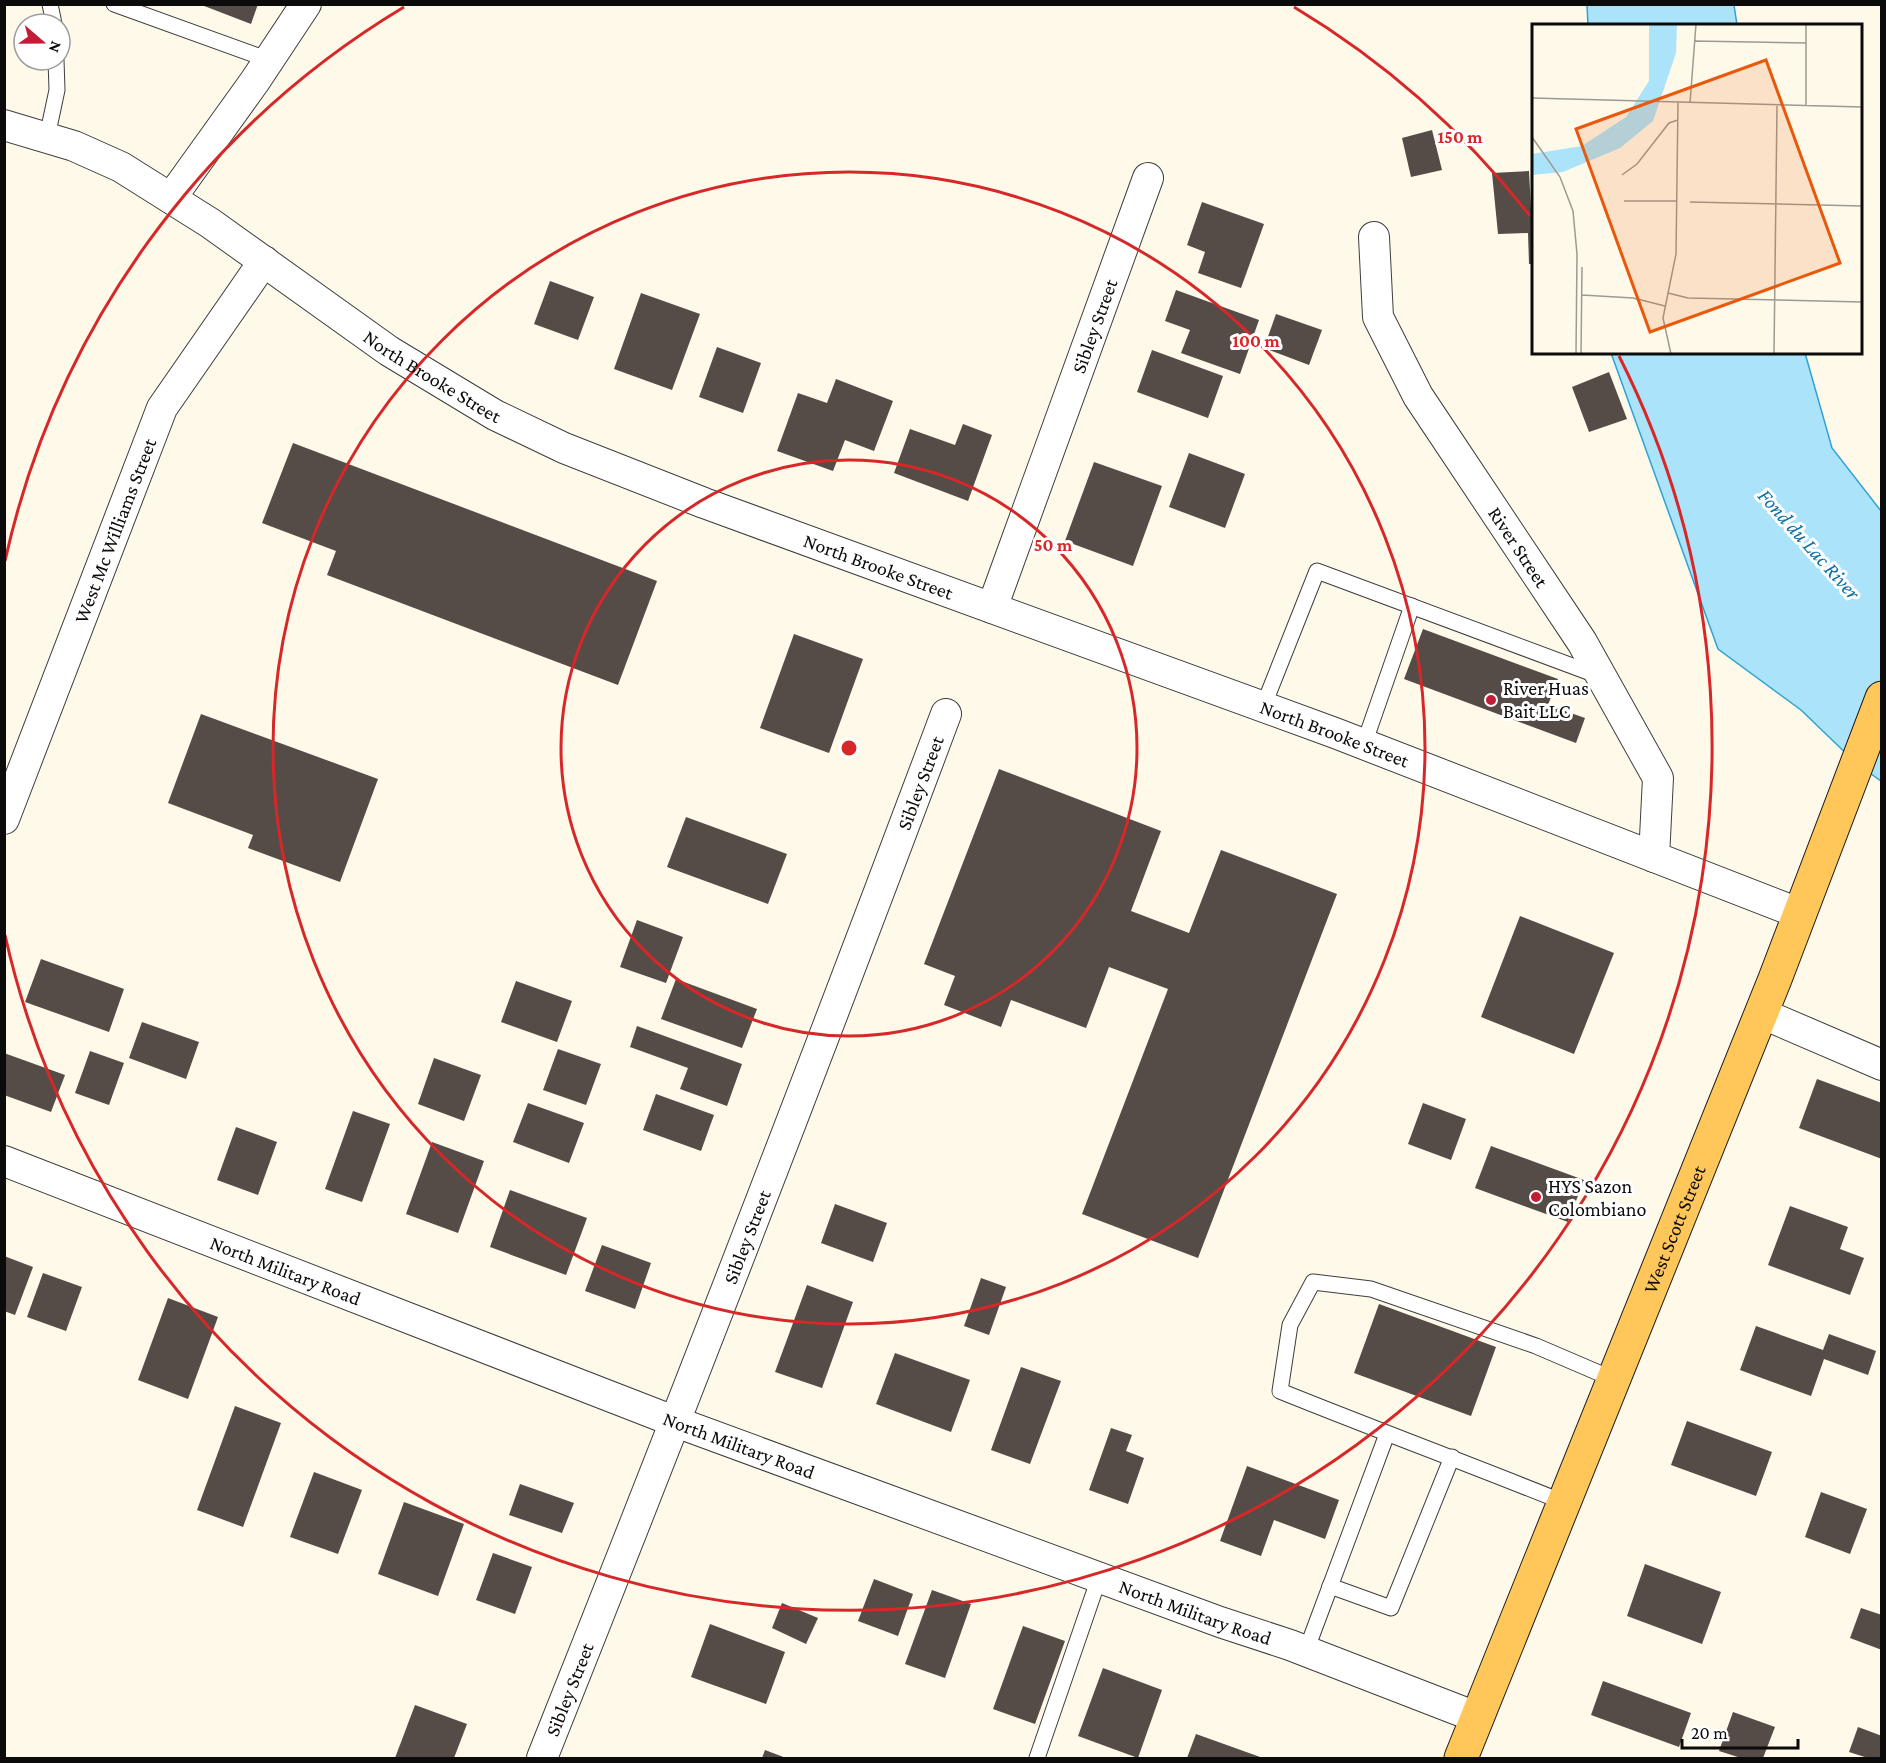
<svg xmlns="http://www.w3.org/2000/svg" width="1886" height="1763" font-family="'Crimson Pro',serif">
  <rect width="100%" height="100%" fill="#fff9ea"/>
  <g fill="#abe4fa" stroke="#2ea2d5" stroke-width="1.5">
    <path d="M 1587,5 L 1734,5 L 1737,25 L 1588,25 Z"/>
    <path d="M 1611,353 L 1805,353 L 1832,448 L 1881,511 L 1881,781 L 1856,763 L 1801,710 L 1718,649 Z"/>
  </g>
  <g fill="#554b47">
    <path d="M 199,4 L 258,4 L 251,24 Z"/>
    <path d="M 1432,130 L 1442,170 L 1411,177 L 1402,138 Z"/>
    <path d="M 1529,171 L 1531,209 L 1534,209 L 1534,264 L 1529,264 L 1528,233 L 1498,234 L 1492,173 Z"/>
    <path d="M 1202,202 L 1264,224 L 1241,288 L 1198,273 L 1205,252 L 1187,245 Z"/>
    <path d="M 550,281 L 594,297 L 578,340 L 534,324 Z"/>
    <path d="M 1176,290 L 1259,320 L 1240,374 L 1181,353 L 1190,330 L 1165,321 Z"/>
    <path d="M 641,293 L 700,314 L 672,390 L 614,369 Z"/>
    <path d="M 1276,314 L 1322,330 L 1309,365 L 1264,348 Z"/>
    <path d="M 717,347 L 761,363 L 743,413 L 699,397 Z"/>
    <path d="M 1152,350 L 1223,376 L 1208,418 L 1137,392 Z"/>
    <path d="M 1609,372 L 1627,419 L 1589,432 L 1572,387 Z"/>
    <path d="M 836,379 L 893,401 L 874,451 L 845,440 L 833,471 L 777,451 L 798,393 L 827,403 Z"/>
    <path d="M 963,424 L 992,435 L 968,501 L 894,473 L 910,429 L 955,445 Z"/>
    <path d="M 293,443 L 657,581 L 618,685 L 327,575 L 336,551 L 262,523 Z"/>
    <path d="M 1189,453 L 1245,474 L 1225,528 L 1169,507 Z"/>
    <path d="M 1094,462 L 1162,486 L 1133,566 L 1065,541 Z"/>
    <path d="M 1423,629 L 1558,679 L 1548,705 L 1585,718 L 1576,743 L 1404,679 Z"/>
    <path d="M 794,634 L 863,659 L 829,753 L 760,728 Z"/>
    <path d="M 201,714 L 378,779 L 340,882 L 248,848 L 253,835 L 168,803 Z"/>
    <path d="M 999,769 L 1161,831 L 1131,911 L 1189,933 L 1221,850 L 1337,894 L 1198,1258 L 1082,1214 L 1168,989 L 1109,967 L 1086,1028 L 1011,1000 L 1001,1027 L 944,1005 L 955,976 L 924,964 Z"/>
    <path d="M 686,817 L 787,854 L 768,904 L 667,867 Z"/>
    <path d="M 1520,916 L 1614,953 L 1574,1054 L 1481,1017 Z"/>
    <path d="M 637,920 L 683,937 L 666,983 L 620,967 Z"/>
    <path d="M 41,959 L 124,989 L 109,1032 L 25,1002 Z"/>
    <path d="M 676,979 L 757,1009 L 742,1048 L 661,1019 Z"/>
    <path d="M 516,981 L 572,1001 L 557,1042 L 501,1022 Z"/>
    <path d="M 142,1022 L 199,1042 L 186,1079 L 129,1058 Z"/>
    <path d="M 637,1026 L 742,1064 L 727,1106 L 680,1089 L 688,1068 L 630,1047 Z"/>
    <path d="M 558,1049 L 601,1064 L 586,1105 L 543,1090 Z"/>
    <path d="M 90,1051 L 124,1063 L 109,1105 L 75,1093 Z"/>
    <path d="M 4,1053 L 65,1075 L 51,1112 L 4,1095 Z"/>
    <path d="M 434,1058 L 481,1075 L 464,1121 L 418,1104 Z"/>
    <path d="M 1817,1079 L 1882,1103 L 1882,1159 L 1799,1128 Z"/>
    <path d="M 656,1094 L 714,1115 L 701,1151 L 643,1130 Z"/>
    <path d="M 528,1103 L 584,1123 L 569,1163 L 513,1142 Z"/>
    <path d="M 1423,1103 L 1466,1119 L 1451,1160 L 1408,1144 Z"/>
    <path d="M 353,1111 L 390,1124 L 362,1202 L 325,1189 Z"/>
    <path d="M 236,1127 L 277,1142 L 258,1195 L 217,1180 Z"/>
    <path d="M 432,1142 L 484,1161 L 458,1233 L 406,1214 Z"/>
    <path d="M 1491,1146 L 1584,1180 L 1568,1222 L 1475,1188 Z"/>
    <path d="M 510,1190 L 587,1218 L 566,1275 L 490,1247 Z"/>
    <path d="M 835,1204 L 887,1223 L 873,1262 L 821,1243 Z"/>
    <path d="M 1790,1206 L 1848,1227 L 1840,1249 L 1864,1258 L 1850,1295 L 1768,1265 Z"/>
    <path d="M 602,1245 L 651,1263 L 635,1309 L 585,1291 Z"/>
    <path d="M 4,1256 L 33,1267 L 15,1315 L 4,1311 Z"/>
    <path d="M 43,1273 L 82,1287 L 66,1331 L 27,1317 Z"/>
    <path d="M 981,1278 L 1006,1287 L 989,1335 L 964,1326 Z"/>
    <path d="M 807,1285 L 853,1302 L 822,1388 L 775,1372 Z"/>
    <path d="M 168,1298 L 218,1317 L 188,1399 L 138,1380 Z"/>
    <path d="M 1379,1304 L 1496,1347 L 1471,1416 L 1354,1373 Z"/>
    <path d="M 1756,1326 L 1823,1350 L 1829,1334 L 1876,1351 L 1868,1375 L 1824,1359 L 1811,1396 L 1740,1370 Z"/>
    <path d="M 895,1353 L 970,1380 L 951,1432 L 876,1404 Z"/>
    <path d="M 1021,1367 L 1061,1381 L 1030,1464 L 991,1450 Z"/>
    <path d="M 235,1406 L 281,1423 L 243,1527 L 197,1510 Z"/>
    <path d="M 1687,1421 L 1772,1452 L 1756,1496 L 1671,1465 Z"/>
    <path d="M 1111,1428 L 1132,1435 L 1126,1451 L 1144,1458 L 1128,1504 L 1089,1490 Z"/>
    <path d="M 1247,1466 L 1339,1500 L 1325,1539 L 1274,1520 L 1261,1556 L 1220,1541 Z"/>
    <path d="M 314,1472 L 362,1490 L 338,1554 L 290,1537 Z"/>
    <path d="M 520,1484 L 574,1503 L 562,1533 L 509,1515 Z"/>
    <path d="M 1821,1492 L 1867,1509 L 1850,1554 L 1805,1537 Z"/>
    <path d="M 404,1502 L 464,1524 L 438,1596 L 378,1574 Z"/>
    <path d="M 493,1553 L 532,1567 L 515,1614 L 476,1600 Z"/>
    <path d="M 1645,1564 L 1721,1592 L 1702,1644 L 1627,1616 Z"/>
    <path d="M 874,1579 L 913,1594 L 898,1636 L 858,1621 Z"/>
    <path d="M 932,1590 L 971,1604 L 945,1678 L 905,1664 Z"/>
    <path d="M 782,1603 L 818,1618 L 806,1644 L 772,1628 Z"/>
    <path d="M 1861,1608 L 1882,1615 L 1882,1650 L 1850,1638 Z"/>
    <path d="M 710,1624 L 785,1652 L 766,1704 L 691,1677 Z"/>
    <path d="M 1023,1626 L 1065,1641 L 1035,1724 L 993,1709 Z"/>
    <path d="M 1103,1668 L 1162,1690 L 1138,1758 L 1078,1736 Z"/>
    <path d="M 1603,1681 L 1691,1713 L 1679,1747 L 1591,1715 Z"/>
    <path d="M 415,1705 L 467,1724 L 454,1758 L 395,1758 Z"/>
    <path d="M 1733,1712 L 1775,1727 L 1763,1758 L 1741,1758 L 1719,1751 Z"/>
    <path d="M 1858,1727 L 1882,1736 L 1882,1758 L 1868,1758 L 1849,1752 Z"/>
    <path d="M 1196,1734 L 1263,1758 L 1187,1758 Z"/>
    <path d="M 765,1750 L 786,1758 L 762,1758 Z"/>
  </g>
  <g fill="none" stroke-linecap="round" stroke-linejoin="round">
    <defs>
      <g id="lane">
        <path d="M 50,4 L 54,24"/>
        <path d="M 114,4 L 269,60"/>
        <path d="M 47,137 L 57,90 L 56,60"/>
        <path d="M 1263,707 L 1317,571 L 1599,676"/>
        <path d="M 1364,744 L 1412,606"/>
        <path d="M 1563,1502 C 1469,1464 1374,1429 1280,1391 L 1290,1325 L 1313,1282 L 1371,1289 L 1536,1346 L 1613,1379"/>
        <path d="M 1330,1586 L 1391,1608 L 1452,1457"/>
        <path d="M 1306,1651 L 1387,1434"/>
        <path d="M 1037,1758 L 1099,1578"/>
      </g>
      <g id="street">
        <path id="s1" d="M 4,125 L 74,146 L 121,167 L 210,223 L 389,351 L 495,415 L 564,448 L 704,503 L 1335,733 L 1801,914"/>
        <path d="M 171,198 L 255,81 L 306,4"/>
        <path id="s2" d="M 1374,237 L 1378,317 L 1418,396 L 1582,642 L 1658,778 L 1654,857"/>
        <path id="s3" d="M 992,608 L 1148,178"/>
        <path id="s4" d="M 4,819 L 162,408 L 264,261"/>
        <path d="M 1761,1013 L 1882,1065"/>
        <path id="s5" d="M 4,1161 L 676,1422 L 1220,1622 L 1290,1645 L 1476,1717"/>
        <path id="s6" d="M 542,1758 C 680,1412 815,1064 946,714"/>
      </g>
      <g id="primary">
        <path id="s7" d="M 1461,1758 L 1775,979 L 1882,698"/>
      </g>
    </defs>
    <use href="#lane" stroke="#3e3e3e" stroke-width="17"/>
    <use href="#street" stroke="#3e3e3e" stroke-width="32"/>
    <use href="#primary" stroke="#1c1c1c" stroke-width="35"/>
    <use href="#lane" stroke="#fff" stroke-width="15"/>
    <use href="#street" stroke="#fff" stroke-width="30"/>
    <use href="#primary" stroke="#ffc75a" stroke-width="33"/>
  </g>
  <g fill="none" stroke="#d62828" stroke-width="3">
    <circle cx="849" cy="748" r="288"/>
    <circle cx="849" cy="748" r="576"/>
    <path d="M5 561A864 864 0 0 1 404 7M1294 7A864 864 0 0 1 1530 216M1619 356A864 864 0 1 1 5 935"/>
  </g>
  <g fill="#c31c34" stroke="#fff" stroke-width="2">
    <circle cx="1491" cy="700" r="6"/>
    <circle cx="1536" cy="1197" r="6"/>
  </g>
  <g text-anchor="middle" dominant-baseline="central" stroke-width="6" stroke-linejoin="round" paint-order="stroke">
    <g font-size="20" fill="#0b0b0b" stroke="#fff">
      <text stroke="none"><textPath href="#s3" startOffset="300">Sibley Street</textPath></text>
      <text stroke="none"><textPath href="#s1" startOffset="500">North Brooke Street</textPath></text>
      <text stroke="none"><textPath href="#s4" startOffset="309">West Mc Williams Street</textPath></text>
      <text stroke="none"><textPath href="#s2" startOffset="350">River Street</textPath></text>
      <text stroke="none"><textPath href="#s1" startOffset="986">North Brooke Street</textPath></text>
      <text stroke="none"><textPath href="#s1" startOffset="1472">North Brooke Street</textPath></text>
      <text stroke="none"><textPath href="#s6" startOffset="1046">Sibley Street</textPath></text>
      <text stroke="none"><textPath href="#s7" startOffset="570">West Scott Street</textPath></text>
      <text stroke="none"><textPath href="#s6" startOffset="560">Sibley Street</textPath></text>
      <text stroke="none"><textPath href="#s5" startOffset="302">North Military Road</textPath></text>
      <text stroke="none"><textPath href="#s5" startOffset="788">North Military Road</textPath></text>
      <text stroke="none"><textPath href="#s5" startOffset="1274">North Military Road</textPath></text>
      <text stroke="none"><textPath href="#s6" startOffset="74">Sibley Street</textPath></text>
    </g>
    <g font-size="20" fill="#0b0b0b" stroke="#fff" text-anchor="start">
      <text x="1503" y="688">River Huas<tspan x="1503" dy="23">Bait LLC</tspan></text>
      <text x="1548" y="1186">HYS Sazon<tspan x="1548" dy="23">Colombiano</tspan></text>
    </g>
    <g font-size="21" font-style="italic" fill="#0e70a3" stroke="#fff">
      <text transform="translate(1809 544) rotate(48)">Fond du Lac River</text>
    </g>
  </g>
  <g transform="translate(1532 24)">
    <rect width="330" height="330" fill="#fff9ea"/>
    <path d="M 117,0 L 145,0 L 144,29 L 121,97 L 88,124 L 31,148 L 0,151 L 0,130 L 50,122 L 94,93 L 117,57 Z" fill="#abe4fa"/>
    <path fill="none" stroke="#9d9a91" stroke-width="1.5" d="M 162,17 L 274,19M 0,74 L 330,83M 158,79 L 164,0M 274,82 L 274,0M 0,113 L 28,153 L 41,187 L 45,230 L 44,330M 90,151 L 105,140 L 137,99 L 146,96M 92,177 L 145,177M 158,178 L 330,182M 136,269 L 156,274 L 330,278M 50,271 L 101,274 L 133,282M 49,330 L 50,243M 139,330 L 131,294 L 144,230 L 146,78M 242,330 L 245,82"/>
    <path fill="#e8590c" fill-opacity="0.15" stroke="#e8590c" stroke-width="3" d="M 234,36 L 308,239 L 118,308 L 44,105 Z"/>
    <rect width="330" height="330" fill="none" stroke="#0b0b0b" stroke-width="3"/>
  </g>
  <circle cx="849" cy="748" r="9" fill="#d62828" stroke="#fff" stroke-width="3"/>
  <g font-size="18" text-anchor="middle" font-weight="bold" fill="#d62828" stroke="#fff" stroke-width="6" stroke-linejoin="round" paint-order="stroke">
    <text x="1460" y="143">150 m</text>
    <text x="1256" y="347">100 m</text>
    <text x="1053" y="551">50 m</text>
  </g>
  <rect width="1886" height="1763" fill="none" stroke="#0b0b0b" stroke-width="12"/>
  <g transform="translate(42 42) rotate(110)"><circle r="28" fill="#ffffff" stroke="#9d9d9d" stroke-width="1.5"/>
  <path d="M0-4.5L10 22L0 15L-10 22Z" fill="#c31c34"/>
  <text y="-9" font-size="16" font-weight="bold" text-anchor="middle" fill="#0b0b0b">N</text>
  </g>
  <path d="M1682 1739v9h116v-9" fill="none" stroke="#0b0b0b" stroke-width="3"/>
  <text x="1691" y="1739" font-size="18" fill="#0b0b0b" stroke="#ffffff" stroke-width="4.5" paint-order="stroke">20 m</text>
</svg>
